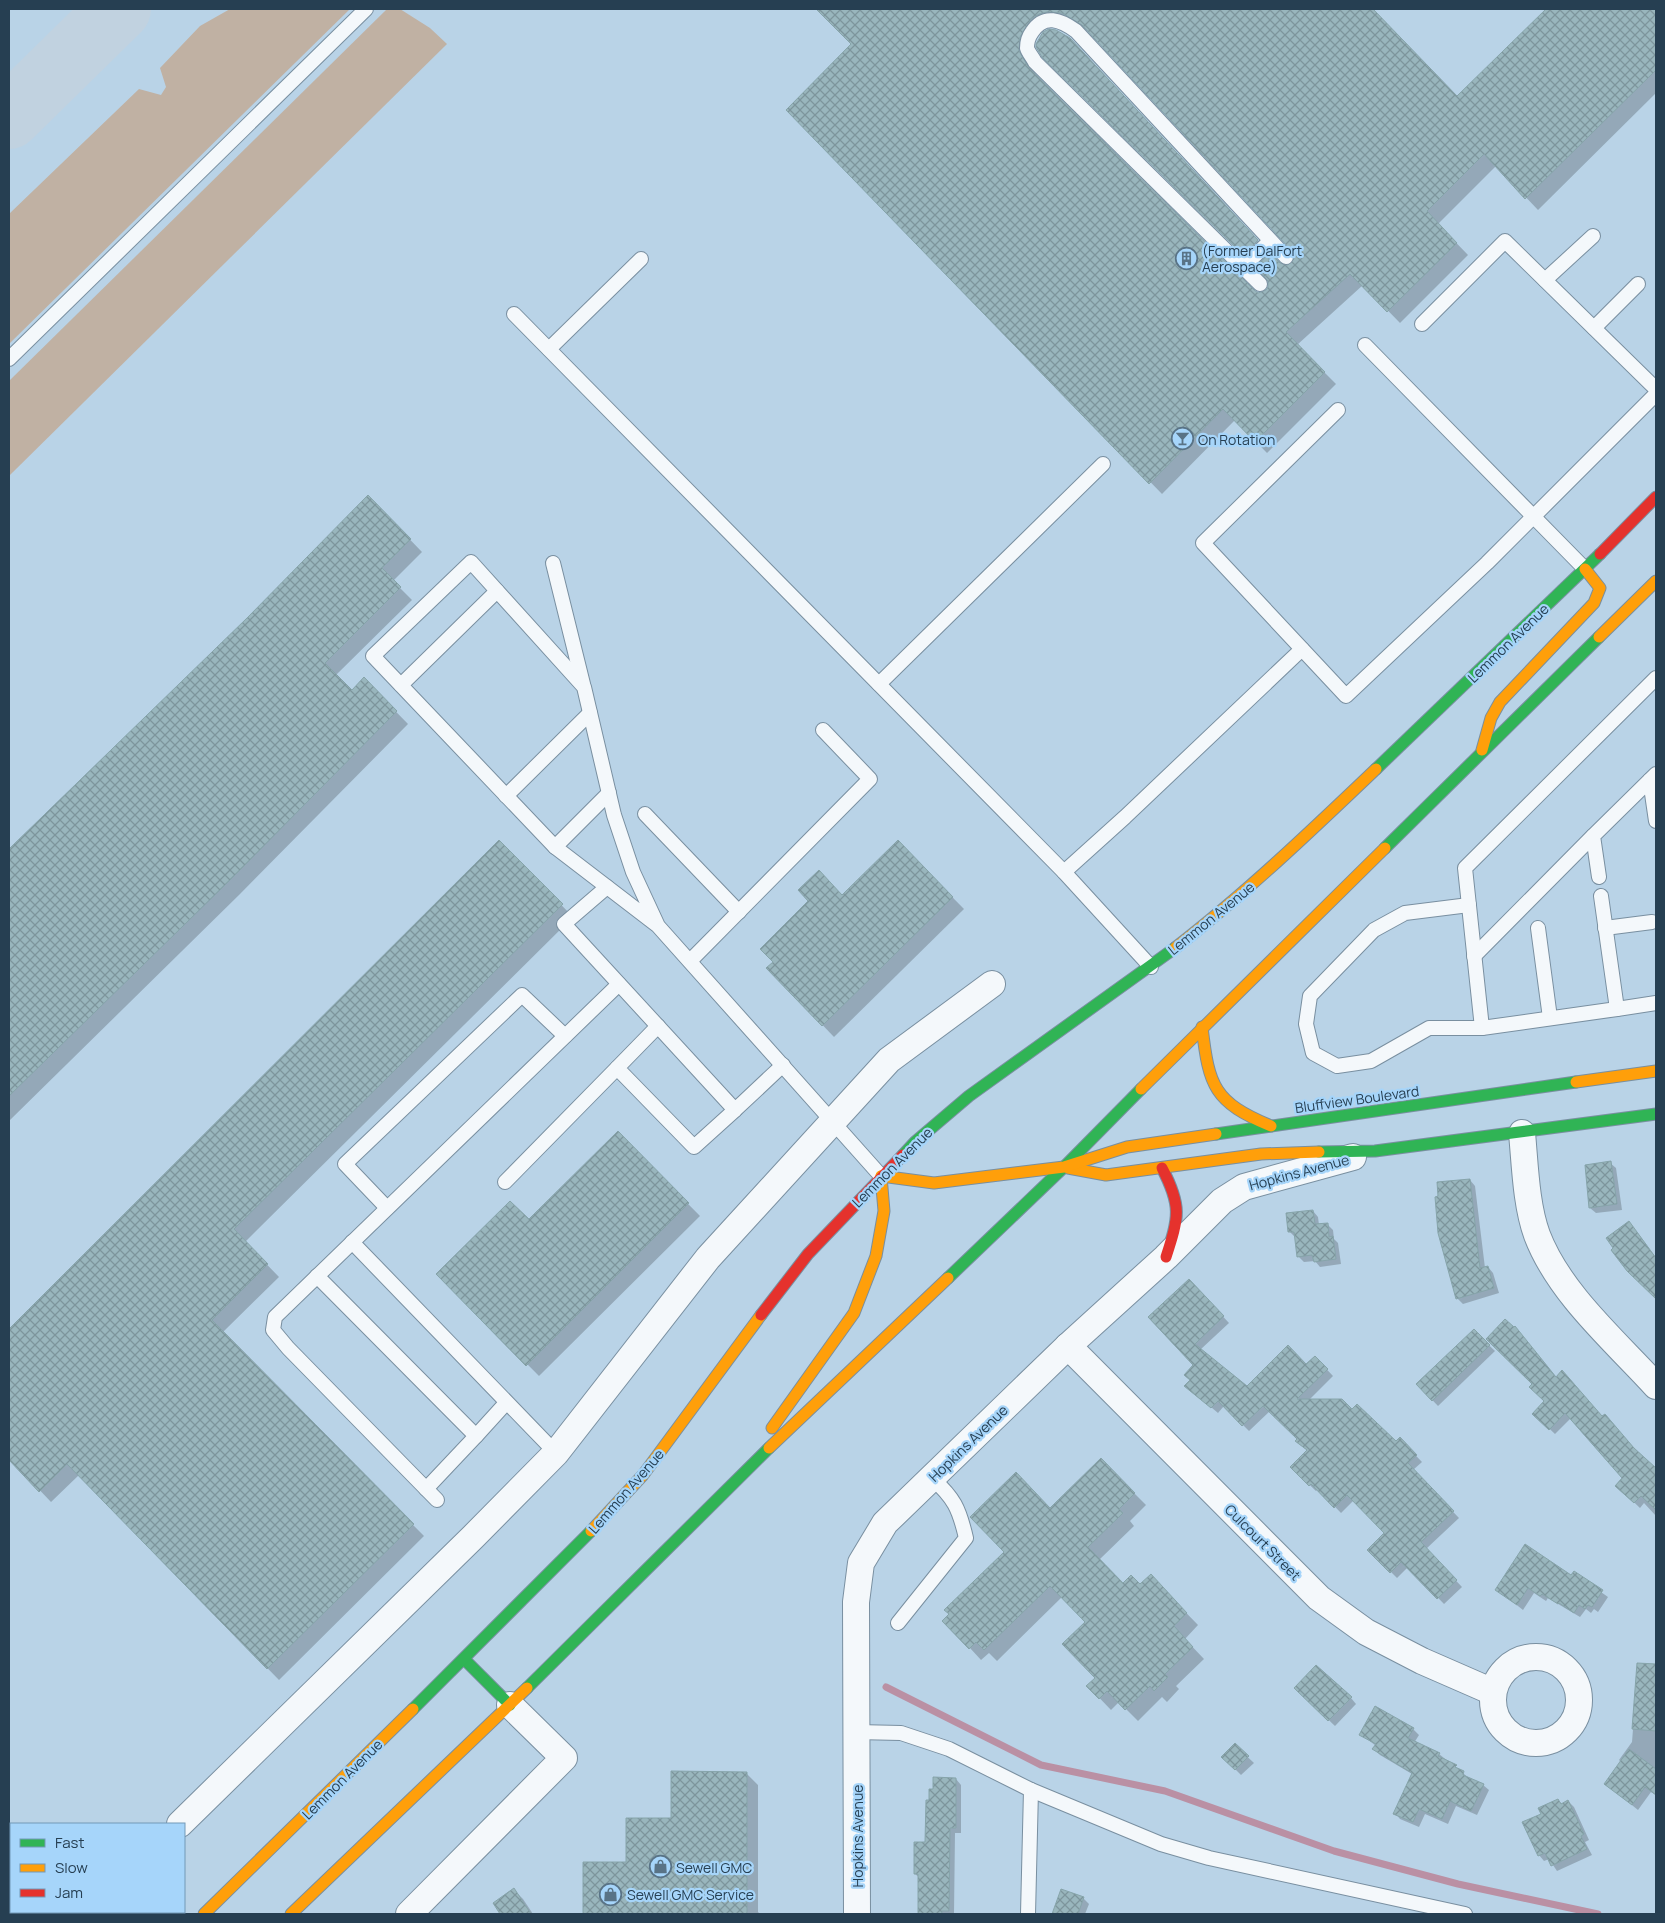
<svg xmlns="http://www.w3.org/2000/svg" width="1665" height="1923" font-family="Manrope,sans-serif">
  <defs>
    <pattern id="building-cross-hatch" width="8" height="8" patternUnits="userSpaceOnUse" patternTransform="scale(1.25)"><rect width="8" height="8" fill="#99b6bd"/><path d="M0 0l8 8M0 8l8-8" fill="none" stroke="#7d959c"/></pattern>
  </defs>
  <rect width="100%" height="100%" fill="#b9d3e7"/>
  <g fill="#c0b1a3">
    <path d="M 230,9 L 350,9 L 9,344 L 9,214 L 139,89 L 161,95 L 166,87 L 160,68 L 200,26 Z"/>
    <path d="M 387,9 L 400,9 L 430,28 L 447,44 L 9,476 L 9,381 Z"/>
  </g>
  <g fill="#0003" fill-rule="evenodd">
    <path d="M 828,9 L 1371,9 L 1457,98 L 1548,9 L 1656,9 L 1656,93 L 1538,210 L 1496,166 L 1438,224 L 1468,255 L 1400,323 L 1363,285 L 1297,345 L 1336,384 L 1267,453 L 1235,420 L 1162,494 L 788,110 L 853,44 L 823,14 ZM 1051,25 L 1081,27 L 1093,35 L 1293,250 L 1296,255 L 1293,264 L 1282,266 L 1082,51 L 1049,30 L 1041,35 L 1037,45 L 1043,56 L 1268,278 L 1270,287 L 1262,294 L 1253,291 L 1040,81 L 1032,68 L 1033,44 L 1040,34 Z"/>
    <path d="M 368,496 L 422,552 L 393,581 L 412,600 L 336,675 L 352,691 L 364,679 L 408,724 L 239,895 L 9,1121 L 9,849 L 248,619 Z"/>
    <path d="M 499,841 L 573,917 L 245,1242 L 279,1277 L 222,1333 L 424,1536 L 279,1680 L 79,1475 L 51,1502 L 9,1458 L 9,1331 Z"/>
    <path d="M 898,842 L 964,909 L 834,1037 L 768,968 Z"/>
    <path d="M 618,1133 L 700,1216 L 539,1376 L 438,1274 L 529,1221 Z"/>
    <path d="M 1610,1163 L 1616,1168 L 1622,1210 L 1596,1213 L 1590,1208 Z"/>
    <path d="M 1470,1180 L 1475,1186 L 1485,1268 L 1488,1267 L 1493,1273 L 1499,1293 L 1463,1304 L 1457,1298 Z"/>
    <path d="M 1313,1211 L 1318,1217 L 1319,1225 L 1327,1224 L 1333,1230 L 1334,1239 L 1338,1243 L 1341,1264 L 1320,1267 L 1315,1261 L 1304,1262 L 1298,1256 L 1296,1238 L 1290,1232 Z"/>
    <path d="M 1629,1222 L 1656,1258 L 1656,1298 L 1628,1269 Z"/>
    <path d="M 1189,1280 L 1229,1323 L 1200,1350 L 1247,1387 L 1306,1366 L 1315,1357 L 1333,1376 L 1308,1401 L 1352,1410 L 1396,1443 L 1400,1439 L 1422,1462 L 1413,1470 L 1459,1518 L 1426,1549 L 1462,1587 L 1444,1604 L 1408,1567 L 1397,1578 L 1369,1550 L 1386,1533 L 1354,1500 L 1341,1513 L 1318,1489 L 1316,1491 L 1291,1467 L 1308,1451 L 1296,1441 L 1299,1439 L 1270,1411 L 1249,1431 L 1224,1406 L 1218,1413 L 1186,1386 L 1191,1380 L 1194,1365 Z"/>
    <path d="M 1474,1331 L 1495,1351 L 1438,1406 L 1418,1385 Z"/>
    <path d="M 1556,1378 L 1603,1417 L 1656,1470 L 1656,1516 L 1644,1503 L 1640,1508 L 1617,1486 L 1624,1478 L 1571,1418 L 1555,1434 L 1534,1414 L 1545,1401 Z"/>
    <path d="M 1101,1460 L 1146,1505 L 1130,1521 L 1134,1526 L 1099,1560 L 1123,1584 L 1162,1588 L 1198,1625 L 1185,1639 L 1204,1659 L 1176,1686 L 1179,1689 L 1167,1702 L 1162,1697 L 1138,1721 L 1119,1702 L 1111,1710 L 1088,1686 L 1097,1678 L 1086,1622 L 1062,1597 L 997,1661 L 989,1653 L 981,1660 L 970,1648 L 1050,1509 Z"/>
    <path d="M 1574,1573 L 1608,1597 L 1598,1612 L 1594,1609 L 1591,1613 L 1586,1609 L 1580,1617 L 1548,1598 L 1546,1601 L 1534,1593 L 1523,1610 L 1499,1591 L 1572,1577 Z"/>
    <path d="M 1638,1664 L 1656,1666 L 1656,1795 L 1651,1792 L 1638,1810 L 1606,1784 L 1621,1762 L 1619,1760 L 1632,1742 Z"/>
    <path d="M 1295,1688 L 1351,1698 L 1356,1704 L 1335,1726 Z"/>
    <path d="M 1413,1729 L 1419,1735 L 1414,1743 L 1439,1754 L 1469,1778 L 1483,1785 L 1489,1790 L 1477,1815 L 1456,1806 L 1448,1824 L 1425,1814 L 1419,1827 L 1400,1819 L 1395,1813 L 1412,1774 L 1380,1755 L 1374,1749 L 1376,1746 L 1361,1734 Z"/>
    <path d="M 1235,1745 L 1254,1763 L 1241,1775 L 1223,1757 Z"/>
    <path d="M 746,1773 L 758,1785 L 758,1912 L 760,1914 L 584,1914 L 584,1864 L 627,1864 L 672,1819 Z"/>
    <path d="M 956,1779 L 961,1785 L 961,1833 L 955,1833 L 954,1914 L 919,1914 L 920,1878 L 915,1874 L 926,1843 L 930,1801 Z"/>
    <path d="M 1558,1800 L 1562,1804 L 1568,1801 L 1574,1807 L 1589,1840 L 1585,1842 L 1592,1855 L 1557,1871 L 1549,1859 L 1544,1861 L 1539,1855 L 1543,1814 Z"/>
    <path d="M 514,1890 L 523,1899 L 533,1914 L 502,1914 L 494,1903 Z"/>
    <path d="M 1062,1890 L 1083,1898 L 1089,1904 L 1085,1914 L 1053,1914 Z"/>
  </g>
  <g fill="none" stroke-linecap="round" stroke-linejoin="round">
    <path stroke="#ba90a4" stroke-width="7" d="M 886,1687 L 1041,1765 L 1165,1791 L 1334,1851 L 1458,1884 L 1598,1914"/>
    <path stroke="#c1d2e0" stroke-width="64" d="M 9,117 L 119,9"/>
  </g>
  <g fill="url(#building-cross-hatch)" stroke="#86a4aa" fill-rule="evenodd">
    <path d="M 816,9 L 1373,9 L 1457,96 L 1546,9 L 1656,9 L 1656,70 L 1525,199 L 1484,154 L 1427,211 L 1457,243 L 1387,312 L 1350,274 L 1286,332 L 1325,372 L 1255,442 L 1223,409 L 1149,484 L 786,110 L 851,44 ZM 1047,12 L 1062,13 L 1082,25 L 1292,251 L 1294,259 L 1288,265 L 1280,263 L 1270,253 L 1255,267 L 1268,281 L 1268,287 L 1266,290 L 1258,293 L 1254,290 L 1029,68 L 1019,51 L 1020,37 L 1031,19 L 1039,14 Z"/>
    <path d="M 1049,29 L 1056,30 L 1070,38 L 1258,240 L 1243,255 L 1042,57 L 1036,47 L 1036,44 L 1043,32 Z"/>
    <path d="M 368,495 L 411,539 L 382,568 L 401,587 L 325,663 L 352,690 L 364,677 L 397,711 L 227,883 L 9,1096 L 9,849 L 247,618 Z"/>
    <path d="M 499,840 L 563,904 L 234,1229 L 268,1264 L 212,1320 L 414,1524 L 267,1669 L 67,1464 L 39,1492 L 9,1460 L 9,1329 Z"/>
    <path d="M 898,840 L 953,897 L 822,1026 L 766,968 L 773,962 L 760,949 L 808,901 L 798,890 L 819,870 L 842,895 Z"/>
    <path d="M 618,1131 L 689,1203 L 526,1366 L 436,1274 L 510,1201 L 529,1219 Z"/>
    <path d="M 1611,1161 L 1617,1204 L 1589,1208 L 1585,1165 Z"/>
    <path d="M 1470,1179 L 1480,1268 L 1488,1266 L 1494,1288 L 1456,1299 L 1438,1233 L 1435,1197 L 1438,1196 L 1437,1182 Z"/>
    <path d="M 1313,1210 L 1315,1224 L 1328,1223 L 1329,1237 L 1333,1236 L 1336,1259 L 1314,1262 L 1312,1255 L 1297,1257 L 1294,1232 L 1288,1232 L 1286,1213 Z"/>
    <path d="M 1629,1221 L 1656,1258 L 1656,1299 L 1627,1271 L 1611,1250 L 1613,1248 L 1606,1238 Z"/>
    <path d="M 1189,1279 L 1224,1316 L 1195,1344 L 1247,1386 L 1288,1345 L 1306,1364 L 1315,1356 L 1328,1369 L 1297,1399 L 1342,1399 L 1352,1409 L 1357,1404 L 1396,1441 L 1400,1437 L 1417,1455 L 1408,1463 L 1454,1511 L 1421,1542 L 1457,1580 L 1437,1599 L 1401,1562 L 1390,1573 L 1367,1550 L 1384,1533 L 1347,1495 L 1334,1508 L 1311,1484 L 1309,1486 L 1290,1467 L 1307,1450 L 1295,1441 L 1297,1439 L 1263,1406 L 1242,1426 L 1218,1401 L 1211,1408 L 1184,1386 L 1190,1380 L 1184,1375 L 1193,1365 L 1148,1317 Z"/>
    <path d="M 1505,1319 L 1514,1327 L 1515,1326 L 1556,1377 L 1562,1370 L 1602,1416 L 1605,1414 L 1634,1448 L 1656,1468 L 1656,1510 L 1641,1496 L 1634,1503 L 1615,1486 L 1622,1478 L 1565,1413 L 1549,1430 L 1532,1414 L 1544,1401 L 1529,1387 L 1532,1384 L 1486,1339 Z"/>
    <path d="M 1474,1329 L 1490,1345 L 1432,1401 L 1416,1384 Z"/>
    <path d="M 1101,1458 L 1135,1493 L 1119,1509 L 1123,1513 L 1088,1547 L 1123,1583 L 1131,1575 L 1140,1584 L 1151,1574 L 1187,1613 L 1174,1626 L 1193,1647 L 1165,1674 L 1168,1677 L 1154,1691 L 1150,1686 L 1125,1710 L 1107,1691 L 1099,1699 L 1086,1686 L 1095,1678 L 1062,1644 L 1085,1622 L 1050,1586 L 984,1650 L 976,1642 L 969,1649 L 942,1621 L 949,1614 L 944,1610 L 1004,1552 L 970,1517 L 1016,1472 L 1050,1508 Z"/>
    <path d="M 1525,1544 L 1571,1575 L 1574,1571 L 1603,1590 L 1592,1607 L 1588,1605 L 1585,1609 L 1579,1605 L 1574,1613 L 1559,1603 L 1558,1604 L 1542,1594 L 1540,1596 L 1528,1588 L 1517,1605 L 1495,1590 Z"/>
    <path d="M 1637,1663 L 1656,1664 L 1656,1731 L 1632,1729 Z"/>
    <path d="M 1316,1665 L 1352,1697 L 1328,1721 L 1294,1688 Z"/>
    <path d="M 1375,1706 L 1414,1728 L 1408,1738 L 1440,1753 L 1438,1756 L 1457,1765 L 1455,1767 L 1464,1771 L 1463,1775 L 1484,1784 L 1471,1811 L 1450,1801 L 1442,1819 L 1419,1809 L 1413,1822 L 1393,1814 L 1412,1773 L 1372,1749 L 1376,1744 L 1359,1735 Z"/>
    <path d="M 1235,1743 L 1249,1756 L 1235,1770 L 1221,1757 Z"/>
    <path d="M 1629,1749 L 1656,1769 L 1656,1795 L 1645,1787 L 1632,1805 L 1604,1784 Z"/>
    <path d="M 671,1771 L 747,1772 L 747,1914 L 583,1914 L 583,1862 L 626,1862 L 626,1818 L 671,1818 Z"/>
    <path d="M 933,1777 L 956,1778 L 956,1828 L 950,1828 L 949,1911 L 942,1911 L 942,1914 L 918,1914 L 918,1874 L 914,1874 L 914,1842 L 925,1842 L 926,1800 L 929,1800 L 929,1789 L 933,1789 Z"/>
    <path d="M 1558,1799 L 1561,1804 L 1568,1800 L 1584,1834 L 1581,1836 L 1587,1849 L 1551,1866 L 1545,1853 L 1538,1856 L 1522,1822 L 1541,1814 L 1538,1808 Z"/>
    <path d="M 514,1888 L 531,1914 L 500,1914 L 493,1903 Z"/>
    <path d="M 1061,1889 L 1084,1897 L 1078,1914 L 1052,1914 Z"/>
  </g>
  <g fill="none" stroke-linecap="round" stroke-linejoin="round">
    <defs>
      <g id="lane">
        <path d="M 1243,267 L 1270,241"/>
        <path d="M 1545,280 L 1593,236"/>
        <path d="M 1260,284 L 1035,62 C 1033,58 1028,52 1027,48 C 1027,43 1029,36 1032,32 C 1044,13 1061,20 1076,31 L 1286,257"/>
        <path d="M 514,314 L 1064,872"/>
        <path d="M 1422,324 L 1505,241 L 1656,389"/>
        <path d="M 1594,328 L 1638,284"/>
        <path d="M 1365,345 L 1585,569"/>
        <path d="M 549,349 L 641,259"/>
        <path d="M 9,359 L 366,9"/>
        <path d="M 1338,410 L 1203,543 L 1346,696 L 1487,563 L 1656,394"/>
        <path d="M 553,563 L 583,684"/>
        <path d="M 879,684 L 1103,464"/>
        <path d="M 401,685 L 497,591"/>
        <path d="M 1650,780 L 1656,821"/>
        <path d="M 506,796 L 590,713"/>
        <path d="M 645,814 L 739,912"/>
        <path d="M 555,847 L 609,793"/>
        <path d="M 1599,877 L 1593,836 L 1656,774"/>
        <path d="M 607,887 L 564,924 L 735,1110 L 783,1065"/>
        <path d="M 1601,896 L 1617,1009 L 1482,1028 L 1465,868 L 1656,678"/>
        <path d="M 1469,905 L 1405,913 L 1374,930 L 1310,996 L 1306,1024 L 1313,1053 L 1337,1066 L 1371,1061 L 1429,1028 L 1482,1028"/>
        <path d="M 658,926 L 633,872 L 614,815 L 584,687 L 471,562 L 373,656 L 555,847 L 658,926 L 881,1176"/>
        <path d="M 1538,928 L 1550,1018"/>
        <path d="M 1605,928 L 1652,922"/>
        <path d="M 1474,956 L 1593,836"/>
        <path d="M 690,961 L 870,779 L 823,730"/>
        <path d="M 1151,967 L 1064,872 L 1125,817 L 1302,649"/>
        <path d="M 1617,1009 L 1656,1003"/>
        <path d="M 658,1026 L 617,1068 L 694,1147 L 735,1110"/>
        <path d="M 505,1182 L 617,1068"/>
        <path d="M 387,1208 L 345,1164 L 522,995 L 565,1036"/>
        <path d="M 352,1242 L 556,1453"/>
        <path d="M 317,1276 L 476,1436 L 426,1489"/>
        <path d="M 476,1436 L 506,1403"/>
        <path d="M 437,1500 L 288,1348 L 273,1330 L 275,1317 L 619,984"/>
        <path d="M 898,1623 L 966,1538 C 959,1508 954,1498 932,1478"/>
        <path d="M 856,1732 L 901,1733 L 949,1749 L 1031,1790 L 1161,1844 L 1209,1858 L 1465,1914"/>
        <path d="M 9,1843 L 11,1846"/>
        <path d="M 1028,1914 L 1031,1790"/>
      </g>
      <g id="street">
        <path d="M 1522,1133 C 1525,1165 1526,1205 1537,1235 C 1559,1293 1615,1341 1656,1386"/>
        <path d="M 1068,1346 L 1319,1598 L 1366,1632 L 1422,1661 L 1493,1692"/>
        <circle cx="1536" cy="1700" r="43"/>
        <path d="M 180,1824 L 473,1537 L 556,1453 L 708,1258 L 889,1060 L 992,984"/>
        <path d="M 88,1914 L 91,1912"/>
        <path d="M 409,1914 L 564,1758 L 510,1705"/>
        <path d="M 857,1914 L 856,1602 L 861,1563 L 885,1523 L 1068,1346 L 1166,1257 L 1222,1201 L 1244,1187 L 1353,1157"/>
      </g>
      <g id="fast">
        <path d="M 1376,769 L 1600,554"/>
        <path d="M 1385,848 L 1599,637"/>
        <path d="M 1216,1134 L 1576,1082"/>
        <path d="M 1319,1152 L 1375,1151 L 1656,1114"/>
        <path d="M 903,1155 L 915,1142 L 969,1096 L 1175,948"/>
        <path d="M 948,1278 L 1064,1167 L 1141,1089"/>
        <path d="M 464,1659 L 510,1705"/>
        <path d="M 527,1688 L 769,1448"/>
        <path d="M 413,1709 L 591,1531"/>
      </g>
      <g id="slow">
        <path d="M 1599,637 L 1656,581"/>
        <path d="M 1482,750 L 1491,718 L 1500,702 L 1594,603 L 1600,588 L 1585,569"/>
        <path d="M 1175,948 C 1246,893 1311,831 1376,769"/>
        <path d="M 1202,1027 C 1209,1087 1214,1102 1271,1126"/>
        <path d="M 1576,1082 L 1656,1071"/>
        <path d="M 1141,1089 L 1385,848"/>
        <path d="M 1068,1168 L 1106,1175 L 1261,1154 L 1319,1152"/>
        <path d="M 881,1176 L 934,1183 L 1064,1167 L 1127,1147 L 1216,1134"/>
        <path d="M 772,1428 L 854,1313 L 876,1256 L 884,1211 L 881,1176"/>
        <path d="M 769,1448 L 948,1278"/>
        <path d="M 591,1531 L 643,1475 L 761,1315"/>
        <path d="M 204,1914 L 413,1709"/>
        <path d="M 291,1914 L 527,1688"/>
      </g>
      <g id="jam">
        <path d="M 1600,554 L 1656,497"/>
        <path d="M 1162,1168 C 1182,1206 1179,1217 1166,1257"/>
        <path d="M 761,1315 L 808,1254 L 903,1155"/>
      </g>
    </defs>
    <use href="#lane" stroke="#798fa0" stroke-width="16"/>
    <use href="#street" stroke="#798fa0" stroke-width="28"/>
    <use href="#fast" stroke="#798fa0" stroke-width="13"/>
    <use href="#slow" stroke="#798fa0" stroke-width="13"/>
    <use href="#jam" stroke="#798fa0" stroke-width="13"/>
    <use href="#lane" stroke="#f4f8fb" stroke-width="14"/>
    <use href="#street" stroke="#f4f8fb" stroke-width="26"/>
    <use href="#fast" stroke="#30b455" stroke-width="11"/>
    <use href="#slow" stroke="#ff9f0a" stroke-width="11"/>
    <use href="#jam" stroke="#e5322d" stroke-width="11"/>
  </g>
  <defs>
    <symbol id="building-ring" viewBox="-11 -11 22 22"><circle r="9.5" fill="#a6d5fa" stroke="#597386" stroke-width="1.5"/><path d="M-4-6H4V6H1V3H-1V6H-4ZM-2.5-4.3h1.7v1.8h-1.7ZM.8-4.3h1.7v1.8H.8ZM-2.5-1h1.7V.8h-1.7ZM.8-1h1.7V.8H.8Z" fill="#597386"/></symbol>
    <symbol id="bar-ring" viewBox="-11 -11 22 22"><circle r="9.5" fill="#a6d5fa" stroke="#597386" stroke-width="1.5"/><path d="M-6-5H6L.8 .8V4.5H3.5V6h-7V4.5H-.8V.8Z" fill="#597386"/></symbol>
    <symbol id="shop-ring" viewBox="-11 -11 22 22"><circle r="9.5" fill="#a6d5fa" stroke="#597386" stroke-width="1.5"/><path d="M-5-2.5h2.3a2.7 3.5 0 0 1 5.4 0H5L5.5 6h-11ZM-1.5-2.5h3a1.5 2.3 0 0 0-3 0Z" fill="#597386"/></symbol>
  </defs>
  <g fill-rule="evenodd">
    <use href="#building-ring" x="1174" y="246" width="25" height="25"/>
    <use href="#bar-ring" x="1170" y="426" width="25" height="25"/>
    <use href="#shop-ring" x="648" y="1854" width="25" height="25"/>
    <use href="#shop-ring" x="598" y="1882" width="25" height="25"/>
  </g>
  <g text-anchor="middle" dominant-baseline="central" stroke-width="4.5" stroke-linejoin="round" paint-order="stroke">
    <g font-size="14" fill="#263f52" stroke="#a6d5fa" text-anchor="start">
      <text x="1202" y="250">(Former DalFort<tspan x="1202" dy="16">Aerospace)</tspan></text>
      <text x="1198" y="439">On Rotation</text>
      <text x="676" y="1867">Sewell GMC</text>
      <text x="627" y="1894">Sewell GMC Service</text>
    </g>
    <g font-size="14" fill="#263f52" stroke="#a6d5fa">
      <text transform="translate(1508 643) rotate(-44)">Lemmon Avenue</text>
      <text transform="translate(1211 918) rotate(-39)">Lemmon Avenue</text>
      <text transform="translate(1357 1099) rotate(-8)">Bluffview Boulevard</text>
      <text transform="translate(892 1167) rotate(-45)">Lemmon Avenue</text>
      <text transform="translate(1299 1172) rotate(-15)">Hopkins Avenue</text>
      <text transform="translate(968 1443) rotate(-44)">Hopkins Avenue</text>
      <text transform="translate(626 1491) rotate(-49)">Lemmon Avenue</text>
      <text transform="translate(1263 1542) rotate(45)">Culcourt Street</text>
      <text transform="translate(342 1779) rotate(-45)">Lemmon Avenue</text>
      <text transform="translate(857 1836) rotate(-90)">Hopkins Avenue</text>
    </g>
  </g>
  <rect width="1665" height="1923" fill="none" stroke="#263f52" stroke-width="20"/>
  <rect x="10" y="1823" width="175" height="90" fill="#a6d5fa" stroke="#7399b7"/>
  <rect x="20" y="1839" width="25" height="8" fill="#30b455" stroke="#7399b7"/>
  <text x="55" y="1848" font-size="15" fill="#263f52">Fast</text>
  <rect x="20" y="1864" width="25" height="8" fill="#ff9f0a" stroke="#7399b7"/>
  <text x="55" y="1873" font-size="15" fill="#263f52">Slow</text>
  <rect x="20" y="1889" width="25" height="8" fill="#e5322d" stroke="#7399b7"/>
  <text x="55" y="1898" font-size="15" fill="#263f52">Jam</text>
</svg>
